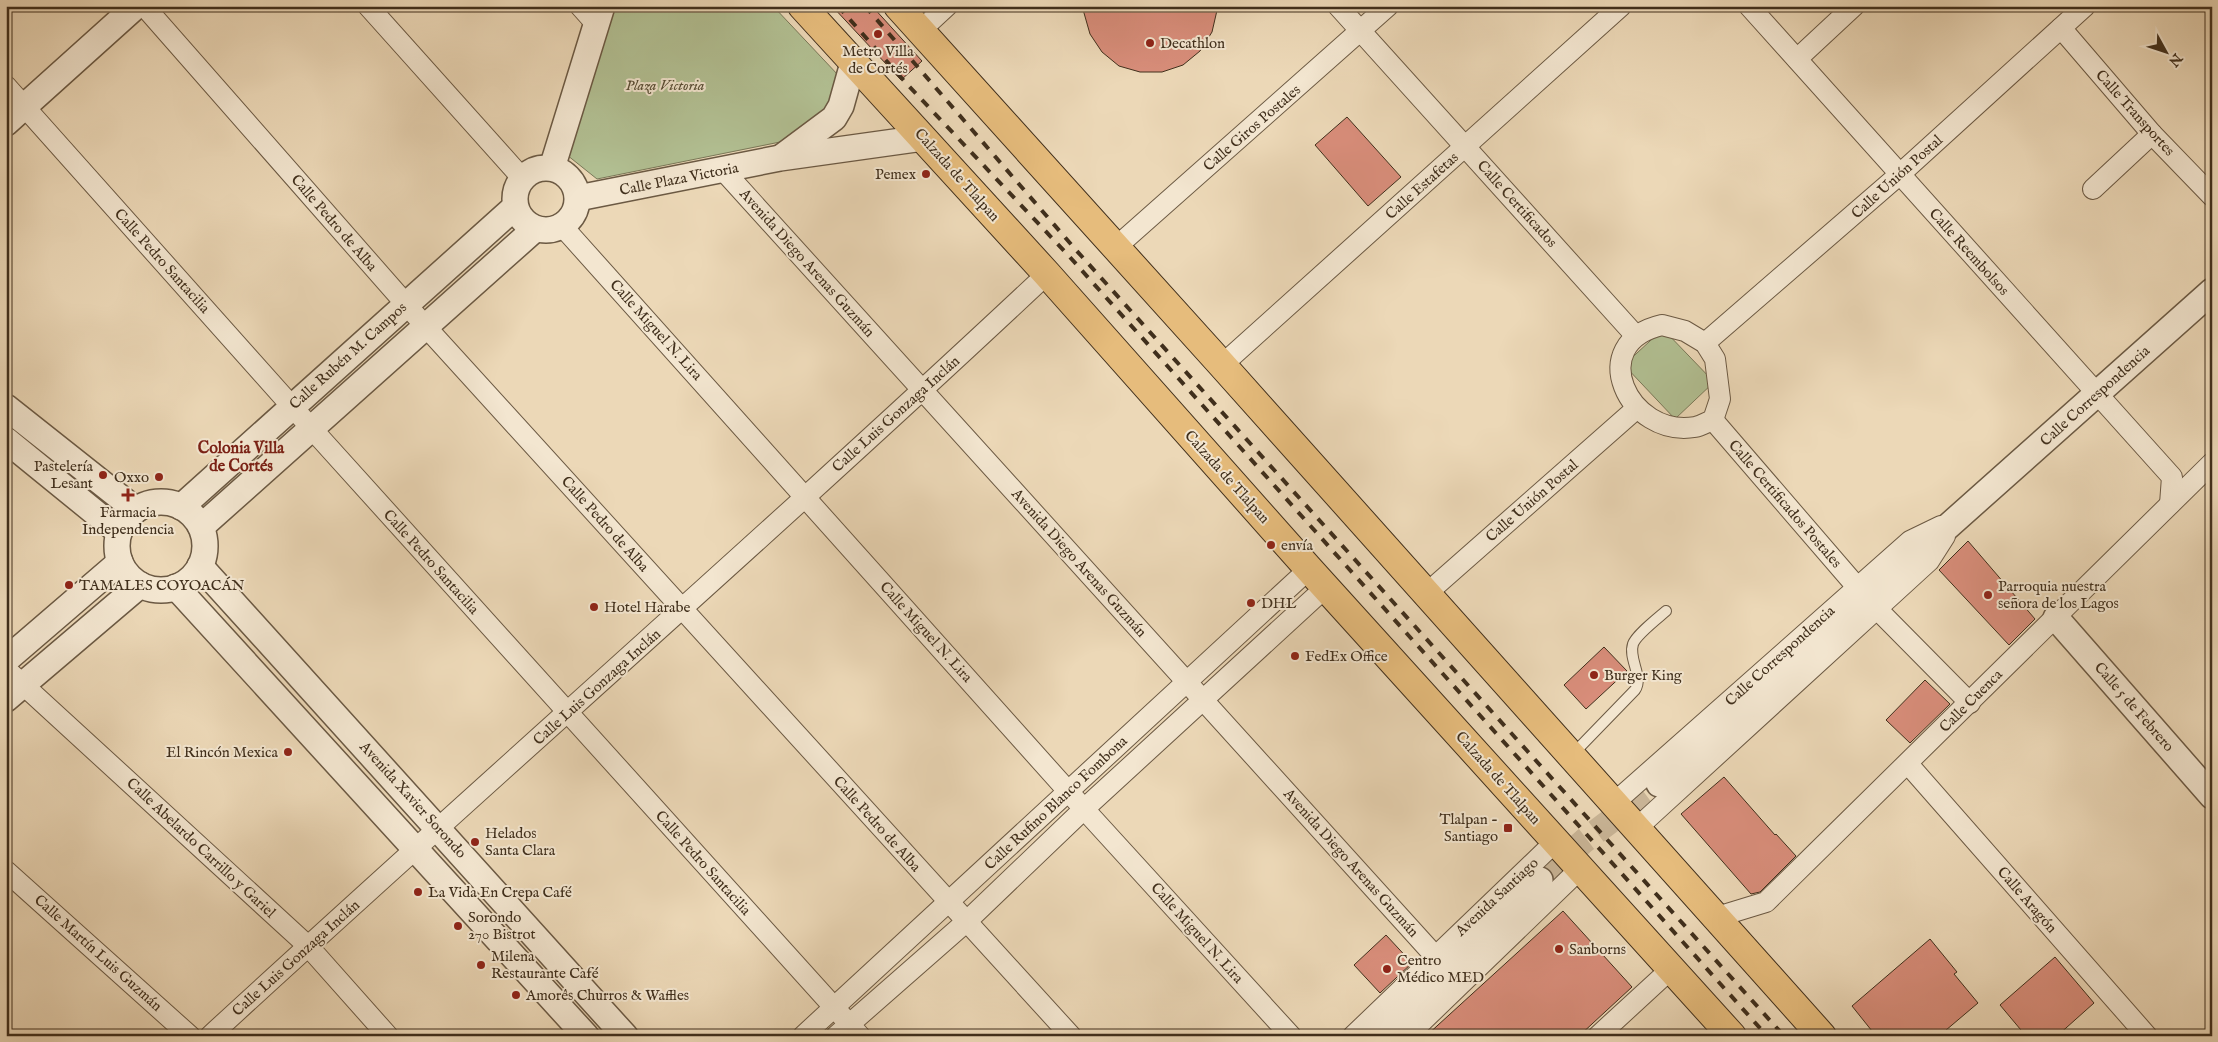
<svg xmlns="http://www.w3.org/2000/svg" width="2218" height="1042" font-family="'IM FELL English',serif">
  <rect width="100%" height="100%" fill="#ecd8b7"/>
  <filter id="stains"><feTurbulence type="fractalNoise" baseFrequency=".004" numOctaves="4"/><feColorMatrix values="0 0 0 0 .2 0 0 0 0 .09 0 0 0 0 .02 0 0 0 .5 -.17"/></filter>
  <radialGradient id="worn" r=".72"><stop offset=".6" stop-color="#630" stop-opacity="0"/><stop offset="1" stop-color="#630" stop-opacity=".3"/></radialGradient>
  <g fill="#b2c093" stroke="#797858">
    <path d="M 606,6 L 773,6 L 839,76 L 834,106 L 790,140 L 597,179 L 562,151 Z"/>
    <path d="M 1663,329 L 1714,382 L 1675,419 L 1624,365 Z"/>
  </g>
  <g fill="#d88d7a" stroke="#402f1c">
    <path d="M 832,6 L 872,6 L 922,61 L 901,80 Z"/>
    <path d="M 1082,6 L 1218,6 L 1212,32 L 1200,51 L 1183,65 L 1162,72 L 1140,72 L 1119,66 L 1102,52 L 1090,34 Z"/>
    <path d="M 1347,117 L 1401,177 L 1368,206 L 1315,145 Z"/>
    <path d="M 1968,541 L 2035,619 L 2009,645 L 1939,570 Z"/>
    <path d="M 1604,647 L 1627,671 L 1586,709 L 1564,685 Z"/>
    <path d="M 1925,680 L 1950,704 L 1910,743 L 1886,720 Z"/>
    <path d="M 1724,777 L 1775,835 L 1776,834 L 1796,856 L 1760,892 L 1751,894 L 1681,814 Z"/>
    <path d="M 1563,911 L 1632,987 L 1579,1036 L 1426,1036 Z"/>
    <path d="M 1386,935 L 1412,963 L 1380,993 L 1354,965 Z"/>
    <path d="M 1930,939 L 1957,972 L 1954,974 L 1978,1003 L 1939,1036 L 1876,1036 L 1852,1006 Z"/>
    <path d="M 2055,957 L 2094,1003 L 2057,1036 L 2026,1036 L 2000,1005 Z"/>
  </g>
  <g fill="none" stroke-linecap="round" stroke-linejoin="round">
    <path stroke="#cab698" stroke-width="25" stroke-dasharray="25 12" stroke-linecap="butt" d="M 1540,880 L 1584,841 L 1659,784"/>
    <defs>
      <path id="service" d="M 1572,755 L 1635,690 C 1644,677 1628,659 1633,644 C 1636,635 1658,618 1666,611"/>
      <g id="minor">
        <path d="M 144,6 L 426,327 L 1071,1036"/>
        <path d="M 368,6 L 522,178"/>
        <path d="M 580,6 L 597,25"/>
        <path d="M 1338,6 L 1635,335"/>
        <path d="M 1749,6 L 2172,477 L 2170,504"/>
        <path d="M 2061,28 L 2152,134 L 2212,196"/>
        <path d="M 920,31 L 947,6"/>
        <path d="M 1797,59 L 1854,6"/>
        <path d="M 6,86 L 312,429 L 860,1036"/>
        <path d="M 723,170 L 1435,956"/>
        <path d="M 2093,189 L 2152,134"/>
        <path d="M 563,227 L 1084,809 L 1291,1036"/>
        <path d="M 1115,248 L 1388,6"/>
        <path d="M 1662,325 L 1685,331 L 1705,343 L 1715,359 L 1720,399 L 1713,420 C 1707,422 1701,426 1695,427 C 1628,438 1584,343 1662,325 Z"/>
        <path d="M 1705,343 L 1899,175 L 2085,6"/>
        <path d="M 1222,365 L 1621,6"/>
        <path d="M 1713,420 L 1857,587"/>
        <path d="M 1426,594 L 1637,408"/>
        <path d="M 1877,609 L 1970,703"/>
        <path d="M 6,669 L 308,946 L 388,1036"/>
        <path d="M 1908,764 L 2147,1036"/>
        <path d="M 1614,803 L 1910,541 L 1941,526"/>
        <path d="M 1637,828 L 1929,561 L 1945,536"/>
        <path d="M 6,871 L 190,1036"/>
        <path d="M 1717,917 L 1766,902 L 2212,463"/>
        <path d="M 210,1036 C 488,780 772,532 1047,274"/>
        <path d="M 803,1036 L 1309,569"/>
        <path d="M 836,1036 L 966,922 L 1084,809 L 1326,587"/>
        <path d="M 1353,1036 L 1555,842"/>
        <path d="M 1407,1036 L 1581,868"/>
        <path d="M 1598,1036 L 1672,968"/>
      </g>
      <g id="tertiary">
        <path d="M 6,123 L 136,6"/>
        <path d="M 783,156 L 834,118 L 841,106 L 853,63"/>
        <circle cx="546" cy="199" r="31"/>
        <path d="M 552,168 L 602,6"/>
        <path d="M 578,198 L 780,158 L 923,138"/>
        <path d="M 6,407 L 136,510"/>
        <path d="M 6,440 L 119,532"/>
        <circle cx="161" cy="546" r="44"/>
        <path d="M 181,507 L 515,207"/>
        <path d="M 201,527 L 535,229"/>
        <path d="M 200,566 L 625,1036"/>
        <path d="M 176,587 L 586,1036"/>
        <path d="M 2056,618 L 2212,796"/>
        <path d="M 6,660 L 120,562"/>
        <path d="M 6,699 L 140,585"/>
        <path d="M 1659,784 L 2212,291"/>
        <path d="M 1378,1036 L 1540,880"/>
      </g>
      <g id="trunk">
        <path d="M 802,6 L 1047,274 L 1309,569 L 1732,1036"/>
        <path d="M 898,6 L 1222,365 L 1822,1036"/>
      </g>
    </defs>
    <use href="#service" stroke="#6b5943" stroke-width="12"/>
    <use href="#minor" stroke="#6b5943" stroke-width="22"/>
    <use href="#tertiary" stroke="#6b5943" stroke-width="28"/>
    <use href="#trunk" stroke="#402f1c" stroke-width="30"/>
    <use href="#service" stroke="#f3e6d0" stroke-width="10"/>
    <use href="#minor" stroke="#f3e6d0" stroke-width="20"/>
    <use href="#tertiary" stroke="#f3e6d0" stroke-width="25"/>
    <use href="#trunk" stroke="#e6bc7c" stroke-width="28"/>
    <g stroke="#402f1c" stroke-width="4" stroke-dasharray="9 9" stroke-linecap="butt">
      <path d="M 838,6 L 906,83 L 1068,255 L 1767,1036"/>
      <path d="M 865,6 L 1076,250 L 1784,1036"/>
    </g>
  </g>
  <g fill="#8f2418" stroke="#f3e6d0" stroke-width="2">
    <circle cx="878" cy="34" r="5"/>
    <circle cx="1150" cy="43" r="5"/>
    <circle cx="926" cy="174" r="5"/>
    <circle cx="103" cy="475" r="5"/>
    <circle cx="159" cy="477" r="5"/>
    <path d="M125.5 487.5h5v5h5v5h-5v5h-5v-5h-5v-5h5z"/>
    <circle cx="1271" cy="545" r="5"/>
    <circle cx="69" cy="585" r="5"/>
    <circle cx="1988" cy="595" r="5"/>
    <circle cx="1251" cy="603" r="5"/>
    <circle cx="594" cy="607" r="5"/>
    <circle cx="1295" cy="656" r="5"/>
    <circle cx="1594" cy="675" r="5"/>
    <circle cx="288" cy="752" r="5"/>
    <rect x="1503" y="823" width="10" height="10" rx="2.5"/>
    <circle cx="475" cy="842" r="5"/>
    <circle cx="418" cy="892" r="5"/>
    <circle cx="458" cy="926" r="5"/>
    <circle cx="1559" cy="949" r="5"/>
    <circle cx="481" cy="965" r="5"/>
    <circle cx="1387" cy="969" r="5"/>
    <circle cx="516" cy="995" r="5"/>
  </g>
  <g text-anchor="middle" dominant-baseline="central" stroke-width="4" stroke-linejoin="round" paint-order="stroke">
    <g font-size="15" fill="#402f1c" stroke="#f3e6d0" text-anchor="start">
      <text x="1160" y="43">Decathlon</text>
      <text x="878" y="51" text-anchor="middle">Metro Villa<tspan x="878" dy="17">de Cortés</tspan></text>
      <text x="916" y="174" text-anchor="end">Pemex</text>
      <text x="93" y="466" text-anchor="end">Pastelería<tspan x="93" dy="17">Lesant</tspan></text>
      <text x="149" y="477" text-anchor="end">Oxxo</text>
      <text x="128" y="512" text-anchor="middle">Farmacia<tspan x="128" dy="17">Independencia</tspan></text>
      <text x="1281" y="545">envía</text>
      <text x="79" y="585">TAMALES COYOACÁN</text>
      <text x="1998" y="586">Parroquia nuestra<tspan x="1998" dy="17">señora de los Lagos</tspan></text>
      <text x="1261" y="603">DHL</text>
      <text x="604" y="607">Hotel Harabe</text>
      <text x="1305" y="656">FedEx Office</text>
      <text x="1604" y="675">Burger King</text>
      <text x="278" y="752" text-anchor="end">El Rincón Mexica</text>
      <text x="1498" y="819" text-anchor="end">Tlalpan -<tspan x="1498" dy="17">Santiago</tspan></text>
      <text x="485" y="833">Helados<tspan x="485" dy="17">Santa Clara</tspan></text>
      <text x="428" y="892">La Vida En Crepa Café</text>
      <text x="468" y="917">Sorondo<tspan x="468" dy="17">270 Bistrot</tspan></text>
      <text x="1569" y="949">Sanborns</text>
      <text x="491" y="956">Milena<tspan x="491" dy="17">Restaurante Café</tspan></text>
      <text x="1397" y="960">Centro<tspan x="1397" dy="17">Médico MED</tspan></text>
      <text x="526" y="995">Amorês Churros &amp; Waffles</text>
    </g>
    <g font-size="15" font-style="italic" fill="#574c34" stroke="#f3e6d0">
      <text x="665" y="85">Plaza Victoria</text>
    </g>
    <g font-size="15" fill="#402f1c" stroke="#f3e6d0">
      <text transform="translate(2135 113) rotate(48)">Calle Transportes</text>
      <text transform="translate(1252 128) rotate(-41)">Calle Giros Postales</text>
      <text transform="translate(957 175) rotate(48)">Calzada de Tlalpan</text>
      <text transform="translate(1897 177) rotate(-42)">Calle Unión Postal</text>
      <text transform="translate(679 179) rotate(-11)">Calle Plaza Victoria</text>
      <text transform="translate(1422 186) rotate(-42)">Calle Estafetas</text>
      <text transform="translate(1517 204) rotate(48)">Calle Certificados</text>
      <text transform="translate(334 223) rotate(49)">Calle Pedro de Alba</text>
      <text transform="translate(1969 252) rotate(48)">Calle Reembolsos</text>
      <text transform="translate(162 261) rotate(48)">Calle Pedro Santacilia</text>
      <text transform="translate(807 263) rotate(48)">Avenida Diego Arenas Guzmán</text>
      <text transform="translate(656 330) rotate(48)">Calle Miguel N. Lira</text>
      <text transform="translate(348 356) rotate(-42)">Calle Rubén M. Campos</text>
      <text transform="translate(2095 396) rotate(-42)">Calle Correspondencia</text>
      <text transform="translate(896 414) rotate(-42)">Calle Luis Gonzaga Inclán</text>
      <text transform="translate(1227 477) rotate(48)">Calzada de Tlalpan</text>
      <text transform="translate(1532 501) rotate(-41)">Calle Unión Postal</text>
      <text transform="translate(1785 504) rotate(49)">Calle Certificados Postales</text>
      <text transform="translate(605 524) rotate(48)">Calle Pedro de Alba</text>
      <text transform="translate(431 562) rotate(48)">Calle Pedro Santacilia</text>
      <text transform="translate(1079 563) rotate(48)">Avenida Diego Arenas Guzmán</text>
      <text transform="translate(926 632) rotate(48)">Calle Miguel N. Lira</text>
      <text transform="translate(1780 656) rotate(-42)">Calle Correspondencia</text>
      <text transform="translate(597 687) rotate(-42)">Calle Luis Gonzaga Inclán</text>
      <text transform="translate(1971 701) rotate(-45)">Calle Cuenca</text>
      <text transform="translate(2134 707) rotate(49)">Calle 5 de Febrero</text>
      <text transform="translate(1498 778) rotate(48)">Calzada de Tlalpan</text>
      <text transform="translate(413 800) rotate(48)">Avenida Xavier Sorondo</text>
      <text transform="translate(1056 803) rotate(-43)">Calle Rufino Blanco Fombona</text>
      <text transform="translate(877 824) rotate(48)">Calle Pedro de Alba</text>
      <text transform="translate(201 848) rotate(43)">Calle Abelardo Carrillo y Gariel</text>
      <text transform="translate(703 863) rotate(48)">Calle Pedro Santacilia</text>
      <text transform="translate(1351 863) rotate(48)">Avenida Diego Arenas Guzmán</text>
      <text transform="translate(1497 897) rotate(-43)">Avenida Santiago</text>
      <text transform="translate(2027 900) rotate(49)">Calle Aragón</text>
      <text transform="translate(1197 933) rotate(48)">Calle Miguel N. Lira</text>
      <text transform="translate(98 953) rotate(42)">Calle Martín Luis Guzmán</text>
      <text transform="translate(296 958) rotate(-42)">Calle Luis Gonzaga Inclán</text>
    </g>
    <g font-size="16" font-weight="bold" fill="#7a1f14" stroke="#f3e6d0">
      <text x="241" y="449">Colonia Villa<tspan x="241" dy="18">de Cortés</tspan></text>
    </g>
  </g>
  <rect width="2218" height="1042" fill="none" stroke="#ecd8b7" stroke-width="25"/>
  <rect x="8" y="8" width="2203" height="1027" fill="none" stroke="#402f1c" stroke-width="2.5"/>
  <rect x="12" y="12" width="2193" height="1017" fill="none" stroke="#402f1c"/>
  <g transform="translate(2166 52) rotate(130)" stroke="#f3e6d0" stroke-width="4" paint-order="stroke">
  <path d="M0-4L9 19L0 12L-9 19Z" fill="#402f1c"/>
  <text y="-8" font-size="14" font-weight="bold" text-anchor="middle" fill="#402f1c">N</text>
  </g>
  <rect width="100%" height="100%" filter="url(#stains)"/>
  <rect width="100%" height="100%" fill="url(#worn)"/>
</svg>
